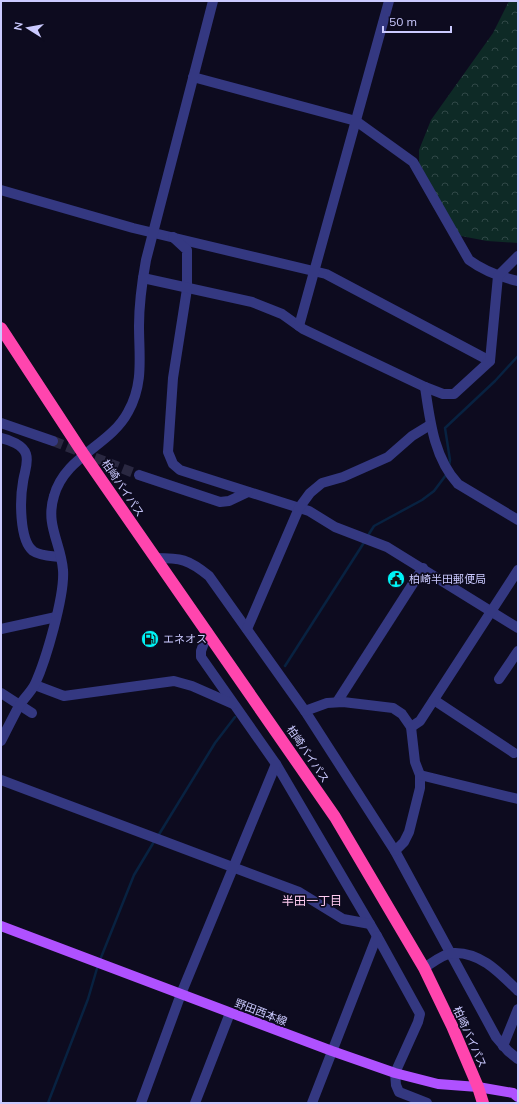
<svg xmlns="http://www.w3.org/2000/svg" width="519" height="1104" font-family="Mulish,'Noto Sans JP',sans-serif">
  <defs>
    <pattern id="forest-crowns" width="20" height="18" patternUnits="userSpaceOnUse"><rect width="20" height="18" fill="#0e2a26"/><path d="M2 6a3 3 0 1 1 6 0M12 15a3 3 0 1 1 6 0" fill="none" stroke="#304847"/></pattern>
  </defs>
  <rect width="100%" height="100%" fill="#0d0b1f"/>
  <path fill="url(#forest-crowns)" d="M 509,1 L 518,1 L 518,243 L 487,241 L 461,236 L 446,226 L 430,202 L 419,170 L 419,150 L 431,120 L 493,33 Z"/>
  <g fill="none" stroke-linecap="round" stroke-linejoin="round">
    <g stroke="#082241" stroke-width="2.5">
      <path d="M 449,466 L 450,460 L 445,428 L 495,381 L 518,356"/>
      <path d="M 367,537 L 374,526 L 422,500 L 434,491 L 446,475"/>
      <path d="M 285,666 L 365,541"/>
      <path d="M 158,836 L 215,743 L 235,717"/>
      <path d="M 100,960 L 134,875 L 155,840"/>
      <path d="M 48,1103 L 88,999 L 98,965"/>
    </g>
    <path stroke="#2a2841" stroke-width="10" stroke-dasharray="10 5" stroke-linecap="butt" d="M 53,441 L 139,475"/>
    <g stroke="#343881" stroke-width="10">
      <path d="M 193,77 L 356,121 L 413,162 L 469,260 C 484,271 500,277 518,281"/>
      <path d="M 1,190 L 133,228 L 326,274 L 490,361"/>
      <path d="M 173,237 L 187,250 L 187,289 L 173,378 L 168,452 L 173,464 L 180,470 L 309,511 L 335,527 L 387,547 L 518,628"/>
      <path d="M 143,278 L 252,302 L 282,314 L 303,329 L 425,387 L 443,394 L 454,394 L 490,361 L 498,276 L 518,256"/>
      <path d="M 299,326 L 389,1"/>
      <path d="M 425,387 C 430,421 434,458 458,484 L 518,520"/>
      <path d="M 1,423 L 53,441"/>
      <path d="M 1,438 C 10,440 23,445 26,454 C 29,463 24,473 23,482 C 20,498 19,540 33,551 C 40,556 52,556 60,557"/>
      <path d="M 139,475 L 220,502 L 229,501 L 248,492"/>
      <path d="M 155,558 C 181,558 188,559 209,576 L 305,711 L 395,851 L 496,1037 L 508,1051 L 518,1059"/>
      <path d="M 1,629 L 56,617"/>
      <path d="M 247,629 L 299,508 L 310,493 L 322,483 L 343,477 L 388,457 L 412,436 L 430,425"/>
      <path d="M 208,632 L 201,651 L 201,657 L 276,764 L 377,936 L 420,1014 L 418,1022 L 395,1073 L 396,1085 L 399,1092 L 427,1103"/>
      <path d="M 499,679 L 518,651"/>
      <path d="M 35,685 L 64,696 L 174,681 L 192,686 L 233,704"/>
      <path d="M 1,693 L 32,713"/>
      <path d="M 434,700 L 514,753"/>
      <path d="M 337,702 L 423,568"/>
      <path d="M 305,711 L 327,703 L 343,702 L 393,708 L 402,714 L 411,727 L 415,762 L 420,775 L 420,788 L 409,832 L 404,842 L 395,851"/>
      <path d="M 411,727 L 420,721 L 518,570"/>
      <path d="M 1,741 C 7,729 13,717 19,706 C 24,698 31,692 35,684 C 46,660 65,595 63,570 C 61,543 45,525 54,496 C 65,456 110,446 128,412 C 144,384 139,356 139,326 C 139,304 142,282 146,260 L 213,1"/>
      <path d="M 420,775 L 518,799"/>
      <path d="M 1,780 L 299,892 L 343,919 L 370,924"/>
      <path d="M 424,968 C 432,963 443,954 452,953 C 480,951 500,973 518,991"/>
      <path d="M 503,1046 L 518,1009"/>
      <path d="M 141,1103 L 181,994 L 276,764"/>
      <path d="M 195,1103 L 230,1013"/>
      <path d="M 312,1103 L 377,936"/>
    </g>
    <path stroke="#af51ff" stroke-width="10" d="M 1,926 L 332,1051 L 395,1073 L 438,1084 L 478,1087 L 513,1093 L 518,1097"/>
    <path stroke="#ff45ae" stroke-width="12" d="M 1,328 L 84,455 L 335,817 L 424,968 L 452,1026 L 478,1087 L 483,1103"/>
  </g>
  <defs>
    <symbol id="civic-disc" viewBox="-11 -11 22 22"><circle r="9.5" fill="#00f2f5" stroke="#0d0b1f"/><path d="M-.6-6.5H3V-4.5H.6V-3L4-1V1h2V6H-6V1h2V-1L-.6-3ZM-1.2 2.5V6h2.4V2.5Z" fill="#111"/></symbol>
    <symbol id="fuel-disc" viewBox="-11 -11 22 22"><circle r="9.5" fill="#00f2f5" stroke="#0d0b1f"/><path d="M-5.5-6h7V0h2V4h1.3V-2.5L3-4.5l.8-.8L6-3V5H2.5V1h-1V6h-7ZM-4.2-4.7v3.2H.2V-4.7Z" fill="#111"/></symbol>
  </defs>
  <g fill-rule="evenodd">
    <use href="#civic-disc" x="386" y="569" width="20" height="20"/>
    <use href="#fuel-disc" x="140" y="629" width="20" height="20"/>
  </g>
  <g text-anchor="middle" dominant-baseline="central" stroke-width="3.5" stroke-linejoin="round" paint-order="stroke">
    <g font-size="11" fill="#cbcaff" stroke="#0d0b1f">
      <text transform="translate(123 488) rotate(56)">柏崎バイパス</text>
      <text transform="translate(308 754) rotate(56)">柏崎バイパス</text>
      <text transform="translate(261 1012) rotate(21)">野田西本線</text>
      <text transform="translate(470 1037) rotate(66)">柏崎バイパス</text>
    </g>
    <g font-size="11" fill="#cbcaff" stroke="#0d0b1f" text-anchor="start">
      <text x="409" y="579">柏崎半田郵便局</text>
      <text x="163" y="639">エネオス</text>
    </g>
    <g font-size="12" fill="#ffccf1" stroke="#0d0b1f">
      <text x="312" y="900">半田一丁目</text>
    </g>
  </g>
  <rect width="519" height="1104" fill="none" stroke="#cbcaff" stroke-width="4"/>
  <g transform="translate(28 28) rotate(281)" stroke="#0d0b1f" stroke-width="3" paint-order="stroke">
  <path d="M0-3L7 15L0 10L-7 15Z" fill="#cbcaff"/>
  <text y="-6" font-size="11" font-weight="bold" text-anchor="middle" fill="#cbcaff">N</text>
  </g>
  <path d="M383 26v6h68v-6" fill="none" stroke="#cbcaff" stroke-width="2"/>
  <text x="389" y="26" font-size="12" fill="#cbcaff" stroke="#0d0b1f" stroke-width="3" paint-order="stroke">50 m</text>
</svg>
